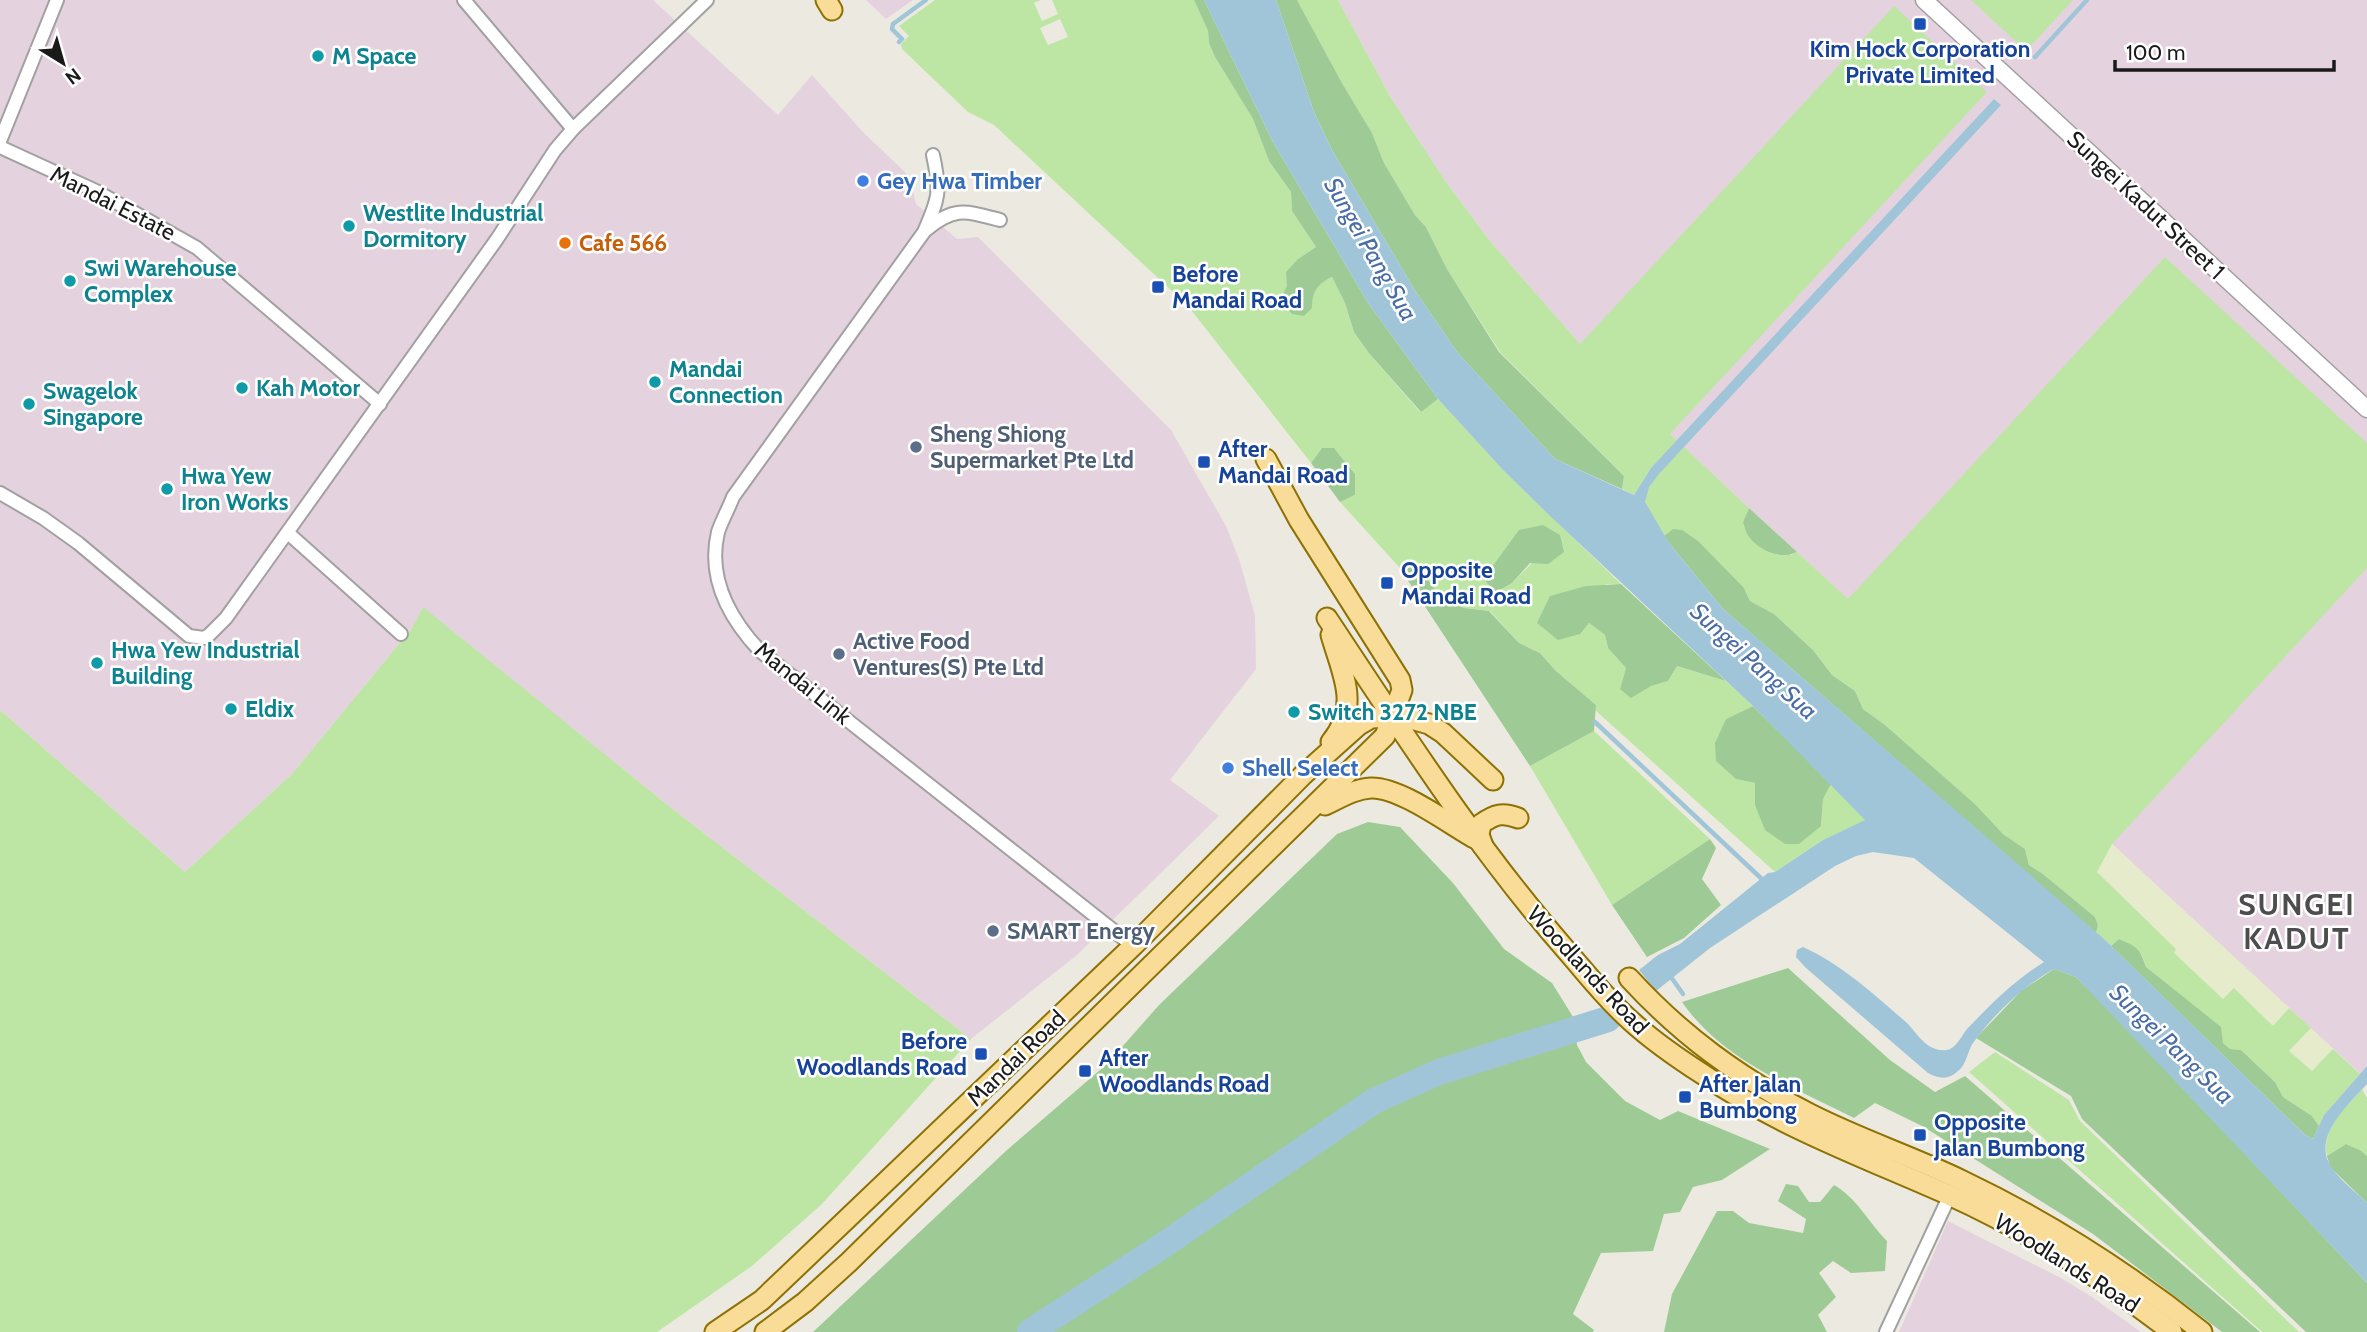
<svg xmlns="http://www.w3.org/2000/svg" width="2367" height="1332" font-family="Cabin,sans-serif">
  <rect width="100%" height="100%" fill="#eceae0"/>
  <g fill="#e5d2df">
    <path d="M 0,0 L 653,0 L 778,115 L 812,75 L 862,131 L 909,176 L 916,204 L 957,239 L 978,237 L 1171,430 L 1226,526 L 1240,562 L 1255,616 L 1256,669 L 1170,780 L 1219,816 L 1077,955 L 971,1039 L 670,807 L 423,608 L 412,628 L 292,774 L 185,872 L 0,710 Z"/>
    <path d="M 866,0 L 913,0 L 886,19 Z"/>
    <path d="M 1338,0 L 2367,0 L 2367,1080 L 1613,382 L 1490,241 L 1446,182 L 1391,98 Z"/>
    <path d="M 1948,1221 L 2061,1278 L 2092,1297 L 2141,1332 L 1899,1332 Z"/>
  </g>
  <g fill="#e5ebcb">
    <path d="M 2112,844 L 2289,1008 L 2273,1026 L 2235,989 L 2223,999 L 2173,952 L 2176,949 L 2097,872 Z"/>
    <path d="M 2311,1028 L 2333,1049 L 2312,1071 L 2289,1051 Z"/>
  </g>
  <g fill="#bde6a5" fill-rule="evenodd">
    <path d="M 935,0 L 1041,0 L 1034,3 L 1042,21 L 1058,14 L 1052,0 L 1194,0 L 1208,31 L 1209,43 L 1215,57 L 1253,119 L 1269,161 L 1291,192 L 1292,211 L 1316,247 L 1298,259 L 1312,297 L 1319,283 L 1332,277 L 1345,303 L 1354,332 L 1368,352 L 1420,412 L 1438,399 L 1503,470 L 1621,584 L 1606,584 L 1589,623 L 1605,635 L 1608,648 L 1626,668 L 1620,689 L 1651,686 L 1668,681 L 1677,666 L 1726,681 L 1753,706 L 1726,719 L 1736,779 L 1755,783 L 1755,805 L 1821,826 L 1823,799 L 1831,784 L 1866,820 L 1823,840 L 1775,872 L 1596,711 L 1596,705 L 1556,671 L 1540,653 L 1519,643 L 1490,611 L 1464,608 L 1436,591 L 1415,563 L 1399,567 L 1340,502 L 1355,495 L 1355,474 L 1334,448 L 1322,448 L 1311,463 L 1188,306 L 994,125 L 968,112 L 902,49 L 901,44 L 909,36 L 899,26 ZM 1060,19 L 1068,37 L 1048,45 L 1040,28 ZM 1560,535 L 1512,583 L 1487,582 Z"/>
    <path d="M 1297,0 L 1338,0 L 1391,98 L 1446,182 L 1490,241 L 1580,344 L 1894,6 L 1987,92 L 1670,434 L 1677,441 L 1651,468 L 1634,495 L 1622,489 L 1624,476 L 1500,352 L 1447,269 L 1426,227 L 1415,215 L 1384,163 L 1372,133 L 1342,83 Z"/>
    <path d="M 1971,0 L 2073,0 L 2026,51 Z"/>
    <path d="M 2165,257 L 2367,443 L 2367,568 L 2112,844 L 2097,872 L 2176,949 L 2174,953 L 2223,999 L 2234,988 L 2273,1026 L 2289,1008 L 2311,1028 L 2289,1051 L 2312,1071 L 2333,1049 L 2360,1074 L 2324,1115 L 2319,1126 L 2312,1116 L 2283,1097 L 2275,1082 L 2241,1050 L 2230,1049 L 2223,1043 L 2176,992 L 2146,967 L 2142,955 L 2119,939 L 2111,946 L 2096,933 L 2098,925 L 2095,917 L 2043,874 L 2029,865 L 2025,849 L 2003,834 L 1975,804 L 1885,725 L 1863,709 L 1855,691 L 1832,675 L 1813,650 L 1774,614 L 1750,601 L 1744,588 L 1673,529 L 1664,536 C 1659,526 1646,512 1645,501 C 1643,485 1673,458 1684,447 L 1749,508 L 1743,522 L 1791,555 L 1797,552 L 1848,599 Z"/>
    <path d="M 423,607 L 670,807 L 971,1039 L 822,1204 L 752,1266 L 657,1332 L 0,1332 L 0,710 L 185,872 L 292,774 L 412,628 Z"/>
    <path d="M 1594,731 L 1710,839 L 1612,905 L 1530,766 Z"/>
    <path d="M 1995,1052 L 2069,1100 L 2080,1121 L 2299,1332 L 2262,1332 L 1969,1072 Z"/>
    <path d="M 2362,1089 L 2367,1098 L 2367,1156 L 2360,1150 L 2346,1144 L 2327,1156 C 2321,1129 2346,1107 2362,1089 Z"/>
  </g>
  <g fill="#9ecb95">
    <path d="M 1194,0 L 1204,0 L 1273,142 L 1368,303 L 1438,399 L 1421,412 L 1368,352 L 1354,332 L 1345,303 L 1332,277 C 1317,284 1312,292 1312,308 L 1304,316 L 1292,314 L 1280,300 L 1287,286 L 1286,272 L 1298,259 L 1316,247 L 1292,211 L 1291,192 L 1269,161 L 1253,119 L 1215,57 L 1209,43 L 1208,31 Z"/>
    <path d="M 1276,0 L 1297,0 L 1342,83 L 1372,133 L 1384,163 L 1415,215 L 1426,227 L 1447,269 L 1499,352 L 1624,476 L 1622,489 L 1555,459 L 1457,352 L 1414,289 L 1332,150 L 1314,112 Z"/>
    <path d="M 1322,448 L 1334,448 L 1355,474 L 1355,495 L 1340,502 L 1311,463 Z"/>
    <path d="M 1749,508 L 1797,552 C 1782,560 1760,551 1750,538 C 1746,534 1745,527 1743,522 Z"/>
    <path d="M 1543,525 L 1560,535 L 1564,552 L 1548,564 L 1530,563 L 1512,583 L 1496,592 L 1486,582 L 1492,567 L 1519,530 Z"/>
    <path d="M 1673,529 L 1682,530 L 1698,541 L 1744,588 L 1750,601 L 1774,614 L 1813,650 L 1832,675 L 1855,691 L 1863,709 L 1885,725 L 1975,804 L 2003,834 L 2025,849 L 2029,865 L 2043,874 L 2095,917 L 2098,925 L 2096,933 L 1723,609 L 1669,543 L 1664,536 Z"/>
    <path d="M 1415,563 L 1436,591 L 1464,608 L 1489,611 L 1519,643 L 1540,653 L 1556,671 L 1596,705 L 1594,731 L 1530,766 L 1399,567 Z"/>
    <path d="M 1621,584 L 1726,681 L 1677,666 L 1668,681 L 1651,686 L 1631,698 L 1620,689 L 1626,668 L 1608,648 L 1605,635 L 1589,623 L 1580,634 L 1558,640 L 1537,623 L 1550,596 L 1586,586 Z"/>
    <path d="M 1753,706 L 1831,784 L 1823,799 L 1821,826 L 1799,844 L 1785,844 L 1765,830 L 1755,805 L 1755,783 L 1736,779 L 1716,761 L 1715,743 L 1726,719 Z"/>
    <path d="M 1368,822 L 1400,827 L 1453,883 L 1504,949 L 1552,983 L 1575,1020 L 1577,1045 L 1586,1062 L 1625,1101 L 1660,1120 L 1678,1111 L 1770,1149 L 1722,1180 L 1693,1187 L 1680,1212 L 1664,1214 L 1653,1251 L 1601,1253 L 1573,1314 L 1594,1330 L 1593,1332 L 813,1332 L 1007,1150 L 1107,1064 L 1159,1005 L 1337,834 Z"/>
    <path d="M 1710,839 L 1716,848 L 1702,879 L 1721,905 L 1684,938 L 1647,957 L 1612,905 Z"/>
    <path d="M 2119,939 C 2137,947 2140,948 2146,967 L 2221,1027 L 2223,1043 L 2230,1049 L 2241,1050 L 2275,1082 L 2283,1097 L 2312,1116 L 2319,1126 L 2313,1139 L 2304,1134 L 2111,946 Z"/>
    <path d="M 1788,968 L 1890,1060 L 1935,1092 L 1965,1076 L 2260,1332 L 2222,1332 L 2093,1234 L 1924,1127 L 1875,1103 L 1854,1118 C 1793,1087 1722,1060 1682,1002 Z"/>
    <path d="M 2054,969 L 2076,977 L 2107,1008 L 2367,1283 L 2367,1332 L 2306,1332 L 2082,1119 L 2071,1096 L 1976,1038 L 2021,991 Z"/>
    <path d="M 2346,1144 L 2360,1150 L 2367,1156 L 2367,1203 L 2330,1167 L 2327,1156 Z"/>
    <path d="M 1786,1184 L 1798,1186 L 1809,1202 L 1820,1202 L 1834,1185 C 1857,1198 1869,1223 1887,1241 L 1885,1271 L 1851,1273 L 1833,1261 L 1819,1273 L 1836,1297 L 1818,1315 L 1827,1332 L 1664,1332 L 1672,1294 L 1717,1211 L 1733,1211 L 1749,1223 L 1803,1233 L 1806,1219 L 1778,1201 Z"/>
  </g>
  <path fill="#a0c5d9" d="M 1204,0 L 1276,0 L 1314,112 L 1332,150 L 1414,289 L 1457,352 L 1555,459 L 1634,495 L 1651,468 L 1994,99 L 2001,105 L 1659,474 L 1649,487 L 1645,502 L 1669,543 L 1723,609 L 2104,939 L 2304,1134 L 2313,1139 L 2324,1115 L 2367,1066 L 2367,1084 C 2349,1104 2310,1138 2332,1168 C 2341,1181 2356,1192 2367,1203 L 2367,1283 L 2076,977 L 2054,969 C 2022,987 1995,1013 1973,1043 C 1967,1052 1967,1064 1958,1071 C 1949,1080 1939,1079 1928,1073 L 1806,968 L 1796,957 L 1797,950 L 1803,947 C 1841,964 1875,995 1907,1023 C 1914,1030 1920,1040 1929,1046 C 1934,1049 1943,1052 1950,1049 C 1958,1045 1962,1035 1967,1029 C 1991,1004 2015,980 2044,962 L 1914,858 L 1873,852 L 1856,856 L 1835,866 L 1710,948 L 1656,991 L 1639,970 L 1658,955 L 1680,944 L 1768,873 L 1775,872 L 1823,840 L 1865,820 L 1753,706 L 1549,515 L 1503,470 L 1438,399 L 1368,303 L 1273,142 Z"/>
  <g fill="none" stroke-linecap="round" stroke-linejoin="round">
    <g stroke="#a0c5d9" stroke-width="4.5">
      <path d="M 899,42 L 902,39 L 892,29 L 893,24 L 926,0"/>
      <path d="M 2035,57 L 2087,0"/>
      <path d="M 1595,722 L 1765,882"/>
      <path d="M 1671,977 L 1683,994"/>
    </g>
    <path stroke="#a0c5d9" stroke-width="26" d="M 1030,1332 L 1159,1248 L 1374,1101 L 1439,1072 L 1608,1019"/>
    <defs>
      <g id="minor">
        <path d="M 464,0 L 573,129"/>
        <path d="M 0,141 L 57,0"/>
        <path d="M 0,147 L 96,191 L 197,248 L 380,404"/>
        <path d="M 933,155 C 941,192 939,198 924,232 L 733,497 C 729,508 722,520 718,532 C 707,578 730,619 760,651 L 1133,946"/>
        <path d="M 926,230 C 954,206 966,211 1000,220"/>
        <path d="M 0,493 L 43,518 L 78,543 L 189,636 L 204,638 L 209,635 L 226,618 L 497,239 L 555,150 L 573,129 L 707,0"/>
        <path d="M 288,533 L 401,634"/>
        <path d="M 1886,1332 L 1950,1195"/>
      </g>
      <path id="tertiary" d="M 1924,0 L 2367,409"/>
      <g id="primary">
        <path d="M 826,0 L 832,10"/>
        <path d="M 1327,618 C 1402,731 1476,847 1566,950 C 1587,974 1607,1000 1631,1021 C 1653,1041 1679,1059 1704,1075 C 1780,1127 1866,1158 1949,1195 C 2029,1231 2103,1279 2172,1332"/>
        <path d="M 1331,742 C 1361,705 1342,674 1331,635"/>
        <path d="M 1325,805 C 1340,798 1354,789 1371,788 C 1400,787 1449,824 1474,838"/>
        <path d="M 1483,846 L 1479,835 L 1481,824 C 1495,814 1503,812 1518,818"/>
        <path d="M 1629,978 C 1682,1036 1740,1078 1810,1114 C 1859,1139 1911,1156 1961,1180 C 2049,1222 2126,1271 2202,1332"/>
        <path d="M 715,1332 L 762,1300 L 827,1238 L 1133,946 L 1303,775 L 1359,725 L 1371,718 L 1393,717 L 1408,718 L 1429,724 L 1443,733 L 1493,780"/>
        <path d="M 765,1332 L 805,1302 L 849,1262 L 1385,736 L 1402,690 L 1400,680 L 1299,520 L 1266,459"/>
      </g>
    </defs>
    <use href="#minor" stroke="#a1a1a1" stroke-width="16"/>
    <use href="#tertiary" stroke="#a1a1a1" stroke-width="19"/>
    <use href="#primary" stroke="#8d7103" stroke-width="23"/>
    <use href="#minor" stroke="#fff" stroke-width="12"/>
    <use href="#tertiary" stroke="#fff" stroke-width="16"/>
    <use href="#primary" stroke="#f9dc98" stroke-width="19"/>
  </g>
  <g fill="#1a4fb4" stroke="#fff" stroke-width="2.5">
    <rect x="1913" y="17" width="14" height="14" rx="3.5"/>
    <rect x="1151" y="280" width="14" height="14" rx="3.5"/>
    <rect x="1197" y="455" width="14" height="14" rx="3.5"/>
    <rect x="1380" y="576" width="14" height="14" rx="3.5"/>
    <rect x="974" y="1047" width="14" height="14" rx="3.5"/>
    <rect x="1078" y="1064" width="14" height="14" rx="3.5"/>
    <rect x="1678" y="1090" width="14" height="14" rx="3.5"/>
    <rect x="1913" y="1128" width="14" height="14" rx="3.5"/>
  </g>
  <g fill="#0f9aa8" stroke="#fff" stroke-width="2.5">
    <circle cx="318" cy="56" r="7"/>
    <circle cx="349" cy="226" r="7"/>
    <circle cx="70" cy="281" r="7"/>
    <circle cx="655" cy="382" r="7"/>
    <circle cx="242" cy="388" r="7"/>
    <circle cx="29" cy="404" r="7"/>
    <circle cx="167" cy="489" r="7"/>
    <circle cx="97" cy="663" r="7"/>
    <circle cx="231" cy="709" r="7"/>
    <circle cx="1294" cy="712" r="7"/>
  </g>
  <g fill="#3f7fe0" stroke="#fff" stroke-width="2.5">
    <circle cx="863" cy="181" r="7"/>
    <circle cx="1228" cy="768" r="7"/>
  </g>
  <circle fill="#e8710a" stroke="#fff" stroke-width="2.5" cx="565" cy="243" r="7"/>
  <g fill="#5c6f8a" stroke="#fff" stroke-width="2.5">
    <circle cx="916" cy="447" r="7"/>
    <circle cx="839" cy="654" r="7"/>
    <circle cx="993" cy="931" r="7"/>
  </g>
  <g text-anchor="middle" dominant-baseline="central" stroke-width="5" stroke-linejoin="round" paint-order="stroke">
    <g font-size="23" font-weight="bold" fill="#164399" stroke="#fff" text-anchor="start">
      <text x="1920" y="49" text-anchor="middle">Kim Hock Corporation<tspan x="1920" dy="26">Private Limited</tspan></text>
      <text x="1172" y="274">Before<tspan x="1172" dy="26">Mandai Road</tspan></text>
      <text x="1218" y="449">After<tspan x="1218" dy="26">Mandai Road</tspan></text>
      <text x="1401" y="570">Opposite<tspan x="1401" dy="26">Mandai Road</tspan></text>
      <text x="967" y="1041" text-anchor="end">Before<tspan x="967" dy="26">Woodlands Road</tspan></text>
      <text x="1099" y="1058">After<tspan x="1099" dy="26">Woodlands Road</tspan></text>
      <text x="1699" y="1084">After Jalan<tspan x="1699" dy="26">Bumbong</tspan></text>
      <text x="1934" y="1122">Opposite<tspan x="1934" dy="26">Jalan Bumbong</tspan></text>
    </g>
    <g font-size="23" font-weight="bold" fill="#0d838f" stroke="#fff" text-anchor="start">
      <text x="332" y="56">M Space</text>
      <text x="363" y="213">Westlite Industrial<tspan x="363" dy="26">Dormitory</tspan></text>
      <text x="84" y="268">Swi Warehouse<tspan x="84" dy="26">Complex</tspan></text>
      <text x="669" y="369">Mandai<tspan x="669" dy="26">Connection</tspan></text>
      <text x="256" y="388">Kah Motor</text>
      <text x="43" y="391">Swagelok<tspan x="43" dy="26">Singapore</tspan></text>
      <text x="181" y="476">Hwa Yew<tspan x="181" dy="26">Iron Works</tspan></text>
      <text x="111" y="650">Hwa Yew Industrial<tspan x="111" dy="26">Building</tspan></text>
      <text x="245" y="709">Eldix</text>
      <text x="1308" y="712">Switch 3272 NBE</text>
    </g>
    <g font-size="23" font-weight="bold" fill="#366cbe" stroke="#fff" text-anchor="start">
      <text x="877" y="181">Gey Hwa Timber</text>
      <text x="1242" y="768">Shell Select</text>
    </g>
    <g font-size="23" fill="#1a1a1a" stroke="#fff">
      <text transform="translate(113 203) rotate(27)">Mandai Estate</text>
      <text transform="translate(2146 205) rotate(43)">Sungei Kadut Street 1</text>
      <text transform="translate(803 683) rotate(39)">Mandai Link</text>
      <text transform="translate(1588 970) rotate(47)">Woodlands Road</text>
      <text transform="translate(1016 1058) rotate(-44)">Mandai Road</text>
      <text transform="translate(2067 1263) rotate(32)">Woodlands Road</text>
    </g>
    <g font-size="23" font-weight="bold" fill="#c56008" stroke="#fff" text-anchor="start">
      <text x="579" y="243">Cafe 566</text>
    </g>
    <g font-size="23" font-weight="bold" fill="#4e5e75" stroke="#fff" text-anchor="start">
      <text x="930" y="434">Sheng Shiong<tspan x="930" dy="26">Supermarket Pte Ltd</tspan></text>
      <text x="853" y="641">Active Food<tspan x="853" dy="26">Ventures(S) Pte Ltd</tspan></text>
      <text x="1007" y="931">SMART Energy</text>
    </g>
    <g font-size="24" font-style="italic" fill="#4a6da6" stroke="#fff">
      <text transform="translate(1371 249) rotate(60)">Sungei Pang Sua</text>
      <text transform="translate(1754 661) rotate(42)">Sungei Pang Sua</text>
      <text transform="translate(2172 1044) rotate(44)">Sungei Pang Sua</text>
    </g>
    <g font-size="30" font-weight="bold" letter-spacing="2" fill="#4d4d4d" stroke="#fff">
      <text x="2297" y="904">SUNGEI<tspan x="2297" dy="34">KADUT</tspan></text>
    </g>
  </g>
  <g transform="translate(63 63) rotate(143)" stroke="#ffffff" stroke-width="5" paint-order="stroke">
  <path d="M0-5L12 26L0 18L-12 26Z" fill="#1a1a1a"/>
  <text y="-10" font-size="19" font-weight="bold" text-anchor="middle" fill="#1a1a1a">N</text>
  </g>
  <path d="M2115 60v10h219v-10" fill="none" stroke="#1a1a1a" stroke-width="3.5"/>
  <text x="2126" y="60" font-size="21" fill="#1a1a1a" stroke="#ffffff" stroke-width="5" paint-order="stroke">100 m</text>
</svg>
